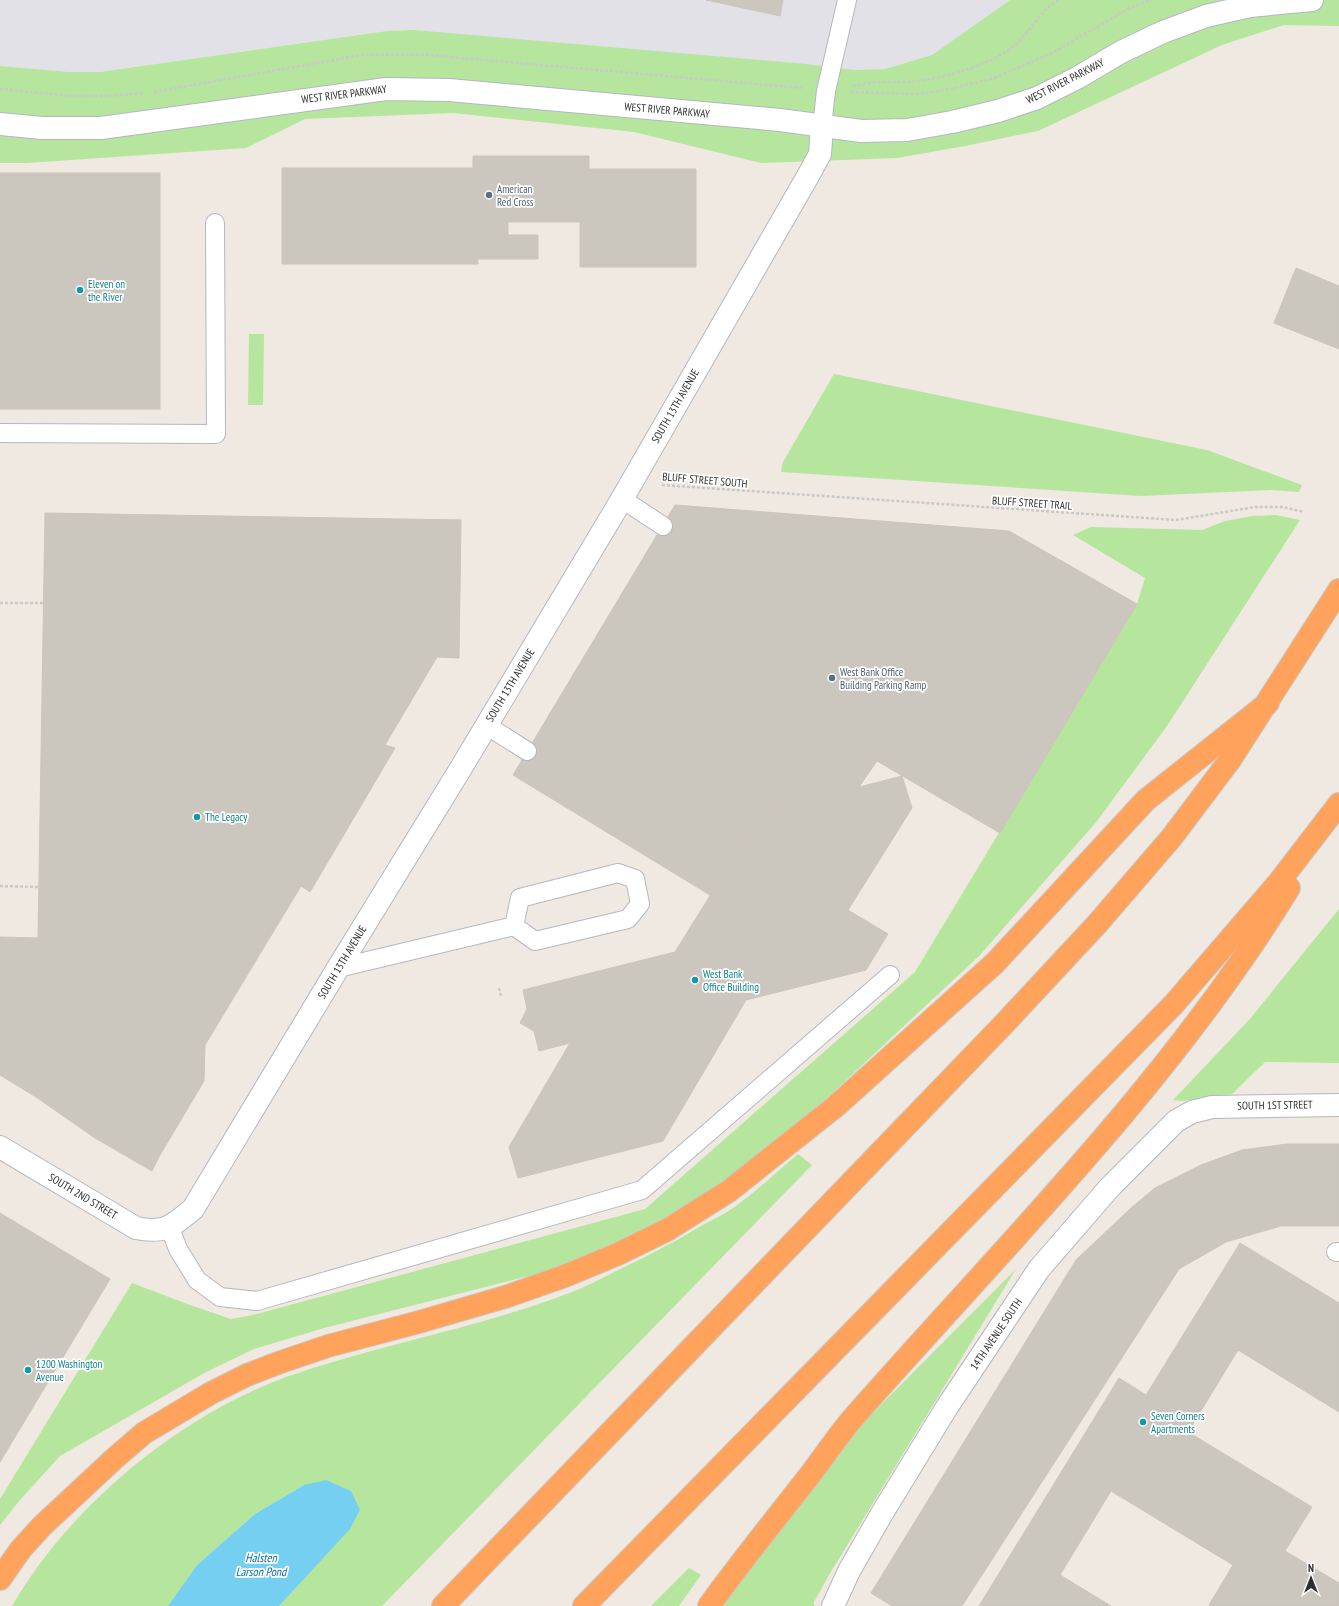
<svg xmlns="http://www.w3.org/2000/svg" width="1339" height="1606" font-family="'PT Sans Narrow',sans-serif">
  <rect width="100%" height="100%" fill="#efe9e1"/>
  <path fill="#e3e1e8" d="M 0,0 L 1010,0 L 932,55 L 885,69 L 854,70 L 807,64 L 402,30 L 387,31 L 100,72 L 69,72 L 0,66 Z"/>
  <g fill="#b6e59e">
    <path d="M 1010,0 L 1339,0 L 1339,26 L 1284,25 L 1222,45 L 1038,131 L 965,146 L 897,158 L 761,163 L 634,132 L 453,113 L 305,119 L 246,148 L 27,163 L 0,163 L 0,66 L 69,72 L 100,72 L 387,31 L 414,30 L 807,64 L 854,70 L 885,69 L 932,55 Z"/>
    <path d="M 249,334 L 264,334 L 263,405 L 248,405 Z"/>
    <path d="M 834,374 L 1207,450 L 1302,485 L 1299,492 L 1271,490 L 1141,496 L 781,472 L 783,462 Z"/>
    <path d="M 1276,515 L 1300,520 L 1167,726 L 1097,821 L 980,955 L 827,1098 L 724,1182 L 663,1220 L 603,1251 L 540,1273 L 324,1328 L 254,1349 L 206,1372 L 60,1456 L 20,1500 L 0,1525 L 0,1499 L 132,1283 L 190,1305 L 231,1319 L 253,1315 L 645,1209 L 915,972 L 1137,604 L 1145,578 L 1073,535 L 1091,527 L 1202,530 L 1225,521 L 1252,516 Z"/>
    <path d="M 1339,909 L 1339,1063 L 1265,1062 L 1232,1094 L 1183,1101 L 1173,1100 L 1249,1020 Z"/>
    <path d="M 798,1154 L 812,1165 L 382,1606 L 279,1606 L 297,1586 L 304,1485 L 255,1514 L 197,1565 L 168,1606 L 12,1606 C 69,1507 179,1416 286,1377 C 380,1344 479,1328 572,1292 C 585,1287 598,1280 610,1274 C 641,1259 672,1244 701,1226 C 714,1219 729,1212 741,1202 C 761,1187 779,1170 798,1154 Z"/>
    <path d="M 1016,1269 L 829,1575 L 814,1602 L 814,1606 L 722,1606 L 845,1441 Z"/>
    <path d="M 689,1568 L 701,1575 L 679,1606 L 651,1606 Z"/>
  </g>
  <path fill="#75cff0" d="M 326,1480 L 351,1491 L 360,1510 L 350,1529 L 279,1606 L 168,1606 L 197,1565 L 255,1514 L 304,1485 Z"/>
  <g fill="#cbc7bf" stroke="#cbc5ba">
    <path d="M 706,0 L 783,0 L 780,16 Z"/>
    <path d="M 473,156 L 589,156 L 589,169 L 696,169 L 696,267 L 580,267 L 580,222 L 508,222 L 508,235 L 538,235 L 538,259 L 478,259 L 478,264 L 282,264 L 282,168 L 473,168 Z"/>
    <rect x="0" y="173" width="160" height="236"/>
    <path d="M 1296,268 L 1339,286 L 1339,349 L 1274,323 Z"/>
    <path d="M 675,505 L 1009,531 L 1137,604 L 1000,833 L 877,761 L 859,787 L 762,812 L 710,895 L 513,775 Z"/>
    <path d="M 45,513 L 461,520 L 459,658 L 437,657 L 385,745 L 395,748 L 310,892 L 301,886 L 205,1045 L 204,1081 L 160,1155 L 152,1171 L 95,1138 L 36,1097 L 0,1075 L 0,937 L 38,938 Z"/>
    <path d="M 902,776 L 912,808 L 848,910 L 888,934 L 866,970 L 746,1000 L 663,1141 L 518,1178 L 509,1147 L 570,1043 L 539,1051 L 534,1031 L 520,1023 L 527,1009 L 523,990 L 675,952 L 762,812 Z"/>
    <path d="M 1287,1144 L 1339,1144 L 1339,1226 L 1281,1226 L 1226,1242 L 1179,1269 L 962,1606 L 892,1606 L 871,1593 L 1076,1260 L 1131,1208 L 1155,1188 L 1201,1165 L 1242,1150 Z"/>
    <path d="M 0,1213 L 110,1279 L 0,1462 Z"/>
    <path d="M 1240,1243 L 1339,1303 L 1339,1412 L 1238,1350 L 1188,1432 L 1312,1507 L 1285,1551 L 1339,1583 L 1339,1606 L 1211,1606 L 1209,1605 L 1233,1565 L 1111,1491 L 1060,1575 L 1111,1606 L 979,1606 L 1119,1378 L 1146,1395 Z"/>
  </g>
  <g fill="none" stroke-linecap="round" stroke-linejoin="round">
    <defs>
      <g id="service">
        <path d="M 822,126 L 826,91 L 847,0"/>
        <path d="M 0,433 L 216,434 L 215,223"/>
        <path d="M 622,499 L 663,526"/>
        <path d="M 486,725 L 527,751"/>
        <path d="M 338,968 L 514,926 L 520,898 L 618,873 L 635,879 L 640,904 L 628,919 L 535,941 L 514,926"/>
        <path d="M 170,1228 L 178,1249 L 197,1280 L 220,1297 L 257,1301 L 642,1190 L 890,975"/>
        <path d="M 1336,1252 L 1339,1252"/>
      </g>
      <g id="minor">
        <path d="M 0,124 L 42,128 L 101,128 L 386,89 L 449,90 L 780,120 L 861,131 L 907,130 L 952,122 L 998,111 L 1037,98 L 1077,78 L 1121,52 L 1163,32 L 1206,16 L 1250,6 L 1312,0"/>
        <path d="M 0,1147 L 136,1228 C 165,1234 172,1226 193,1209 L 338,968 L 461,768 L 622,499 L 808,176 L 820,154 L 822,126"/>
        <path d="M 833,1606 L 849,1571 L 881,1515 L 947,1407 L 1039,1269 L 1110,1187 L 1176,1121 L 1192,1112 L 1212,1107 L 1339,1105"/>
      </g>
      <g id="motorway">
        <path d="M 0,1579 L 21,1549 L 42,1526 L 115,1458 L 144,1433 L 211,1393 L 247,1375 L 278,1363 L 328,1346 L 419,1322 L 508,1296 L 565,1276 L 618,1254 L 667,1230 L 729,1191 L 836,1106 L 995,963 L 1146,800 L 1268,703"/>
        <path d="M 443,1606 L 1003,1025 L 1098,923 L 1172,837 L 1230,760 L 1339,590"/>
        <path d="M 584,1606 L 1174,1004 L 1279,882 L 1339,804"/>
        <path d="M 709,1606 C 739,1564 771,1525 802,1485 C 820,1463 835,1439 853,1418 C 1004,1246 1169,1084 1289,888"/>
      </g>
    </defs>
    <use href="#service" stroke="#b4b7c1" stroke-width="20"/>
    <use href="#minor" stroke="#b4b7c1" stroke-width="24"/>
    <use href="#motorway" stroke="#c9c9c9" stroke-width="24"/>
    <g stroke="#c9c9c9" stroke-width="2.5" stroke-dasharray="3 2" stroke-linecap="butt">
      <path d="M 853,86 C 860,85 869,83 877,82 C 888,81 899,83 910,82 C 943,78 991,66 1016,44 C 1031,30 1040,11 1058,0"/>
      <path d="M 0,89 L 70,96 L 109,96 L 145,93"/>
      <path d="M 154,92 L 362,55 L 427,55 L 802,88"/>
      <path d="M 851,92 L 916,94 L 951,89 L 994,78 L 1052,53 L 1128,9 L 1151,0"/>
      <path d="M 662,485 L 1176,520 L 1255,507 L 1283,507 L 1304,512"/>
      <path d="M 0,603 L 43,603"/>
      <path d="M 0,886 L 39,887"/>
      <path d="M 499,988 L 501,996"/>
    </g>
    <use href="#service" stroke="#fff" stroke-width="18"/>
    <use href="#minor" stroke="#fff" stroke-width="22"/>
    <use href="#motorway" stroke="#ffa35c" stroke-width="22"/>
  </g>
  <g fill="#5c6f8a" stroke="#fff" stroke-width="1.5">
    <circle cx="489" cy="195" r="4"/>
    <circle cx="832" cy="678" r="4"/>
  </g>
  <g fill="#0f9aa8" stroke="#fff" stroke-width="1.5">
    <circle cx="80" cy="290" r="4"/>
    <circle cx="197" cy="817" r="4"/>
    <circle cx="695" cy="980" r="4"/>
    <circle cx="28" cy="1370" r="4"/>
    <circle cx="1143" cy="1422" r="4"/>
  </g>
  <g text-anchor="middle" dominant-baseline="central" stroke-width="3.5" stroke-linejoin="round" paint-order="stroke">
    <g font-size="11" fill="#2e2e2e" stroke="#fff">
      <text transform="translate(1065 81) rotate(-27)">WEST RIVER PARKWAY</text>
      <text transform="translate(344 94) rotate(-7)">WEST RIVER PARKWAY</text>
      <text transform="translate(667 110) rotate(5)">WEST RIVER PARKWAY</text>
      <text transform="translate(675 406) rotate(-60)">SOUTH 13TH AVENUE</text>
      <text transform="translate(705 480) rotate(5)">BLUFF STREET SOUTH</text>
      <text transform="translate(1032 503) rotate(4)">BLUFF STREET TRAIL</text>
      <text transform="translate(510 685) rotate(-59)">SOUTH 13TH AVENUE</text>
      <text transform="translate(342 962) rotate(-59)">SOUTH 13TH AVENUE</text>
      <text transform="translate(1275 1105) rotate(-1)">SOUTH 1ST STREET</text>
      <text transform="translate(83 1196) rotate(31)">SOUTH 2ND STREET</text>
      <text transform="translate(996 1334) rotate(-56)">14TH AVENUE SOUTH</text>
    </g>
    <g font-size="11" fill="#4e5e75" stroke="#fff" text-anchor="start">
      <text x="497" y="189">American<tspan x="497" dy="13">Red Cross</tspan></text>
      <text x="840" y="672">West Bank Office<tspan x="840" dy="13">Building Parking Ramp</tspan></text>
    </g>
    <g font-size="11" fill="#0d838f" stroke="#fff" text-anchor="start">
      <text x="88" y="284">Eleven on<tspan x="88" dy="13">the River</tspan></text>
      <text x="205" y="817">The Legacy</text>
      <text x="703" y="974">West Bank<tspan x="703" dy="13">Office Building</tspan></text>
      <text x="36" y="1364">1200 Washington<tspan x="36" dy="13">Avenue</tspan></text>
      <text x="1151" y="1416">Seven Corners<tspan x="1151" dy="13">Apartments</tspan></text>
    </g>
    <g font-size="12" font-style="italic" fill="#0d6fa3" stroke="#fff">
      <text x="261" y="1557">Halsten<tspan x="261" dy="14">Larson Pond</tspan></text>
    </g>
  </g>
  <g transform="translate(1311 1578)" stroke="#ffffff" stroke-width="3" paint-order="stroke">
  <path d="M0-3L7 15L0 10L-7 15Z" fill="#2e2e2e"/>
  <text y="-6" font-size="11" font-weight="bold" text-anchor="middle" fill="#2e2e2e">N</text>
  </g>
</svg>
